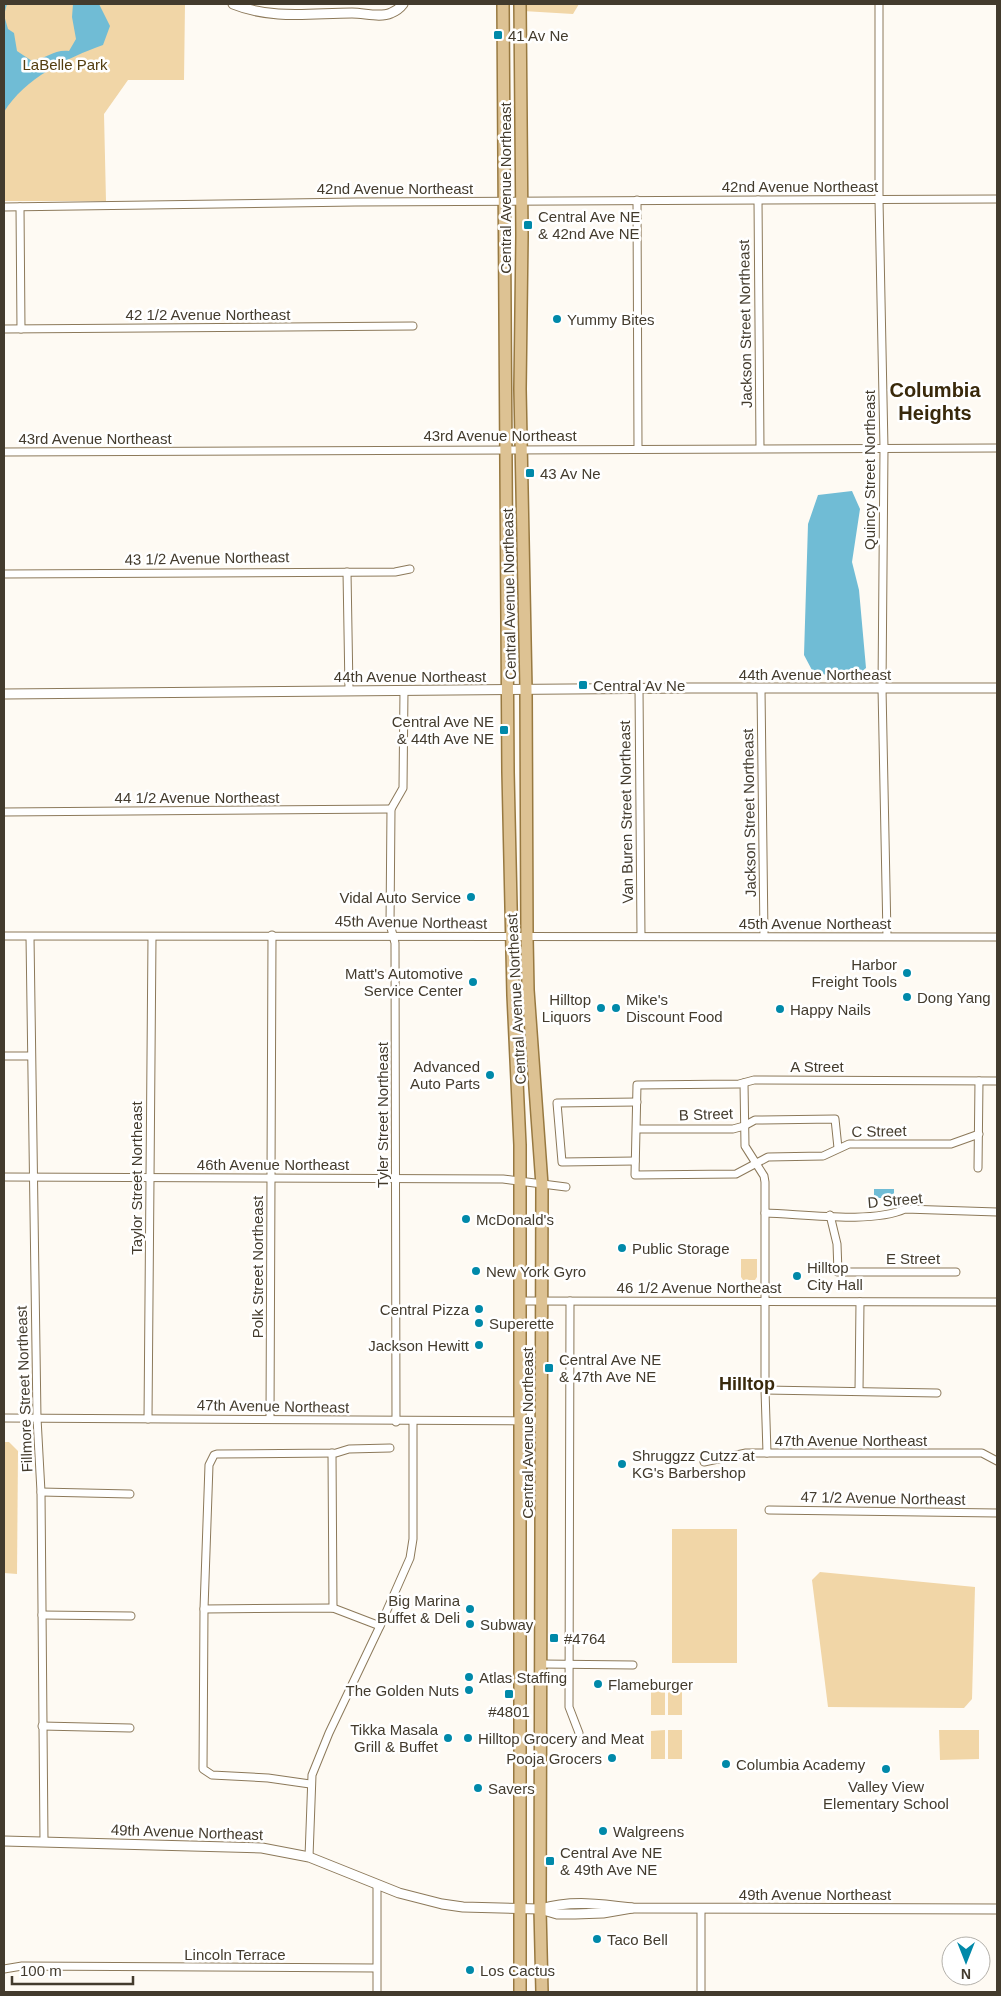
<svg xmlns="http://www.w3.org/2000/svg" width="1001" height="1996" font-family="Helvetica,sans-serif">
  <rect width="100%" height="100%" fill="#fefaf3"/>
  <g fill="#f1d6a7">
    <path d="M 4,4 L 185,4 L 184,80 L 128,80 L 104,114 L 106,201 L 4,201 Z"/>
    <path d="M 523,4 L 579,4 L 573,14 L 523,11 Z"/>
    <path d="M 741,1259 L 757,1259 L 757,1277 L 755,1280 L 743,1280 L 741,1277 Z"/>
    <path d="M 4,1442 L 9,1442 L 18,1451 L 17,1574 L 4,1573 Z"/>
    <rect x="672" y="1529" width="65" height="134"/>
    <path d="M 820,1572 L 975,1587 L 972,1699 L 964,1708 L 828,1707 L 812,1580 Z"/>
    <rect x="651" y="1686" width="14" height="29"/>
    <rect x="668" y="1686" width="14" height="29"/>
    <path d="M 665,1730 L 665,1759 L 651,1759 L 651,1731 Z"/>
    <rect x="668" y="1730" width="14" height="29"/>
    <path d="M 939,1730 L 979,1730 L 979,1759 L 940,1760 Z"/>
  </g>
  <g fill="#70bcd5">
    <path d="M 4,4 L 7,4 L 4,15 L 8,29 L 14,33 L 17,51 L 32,61 C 45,59 55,49 69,51 L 76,39 L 72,17 L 73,4 L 99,4 L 110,26 L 103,45 C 67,58 25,78 4,112 Z"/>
    <path d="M 852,491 L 860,509 L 852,562 L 859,590 L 866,668 L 851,680 L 813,672 L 804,655 L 808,524 L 818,495 Z"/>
    <rect x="874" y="1189" width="20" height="9"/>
  </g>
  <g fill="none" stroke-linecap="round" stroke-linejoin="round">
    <defs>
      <g id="minor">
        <path d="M 879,4 L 879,200 L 884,448 L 882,688 L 887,936"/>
        <path d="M 637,200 L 638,448"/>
        <path d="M 758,200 L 760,448"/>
        <path d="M 4,207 L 355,202 L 997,199"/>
        <path d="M 20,207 L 21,329"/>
        <path d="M 4,329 L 413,326"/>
        <path d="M 4,452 L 997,448"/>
        <path d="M 347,572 L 349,690"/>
        <path d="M 4,574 L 395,572 L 410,569"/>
        <path d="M 639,688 L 641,936"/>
        <path d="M 761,689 L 764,936"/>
        <path d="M 4,812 L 391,809"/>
        <path d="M 4,936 L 997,937"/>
        <path d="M 30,937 L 37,1418 L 41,1492 L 44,1841"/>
        <path d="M 4,1056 L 31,1056"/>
        <path d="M 744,1083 L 745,1146 L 764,1176 L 765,1182 L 765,1390 L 767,1453"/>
        <path d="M 637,1129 L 733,1129 L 744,1126 L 755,1120 L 835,1119 L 838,1148"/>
        <path d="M 979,1134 L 951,1144 L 849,1144 L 823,1156 L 768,1157 L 736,1174 L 635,1175 L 637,1085 L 739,1084 L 754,1080 L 997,1081"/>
        <path d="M 635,1161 L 562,1162 L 557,1103 L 637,1102"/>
        <path d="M 978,1168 L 979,1081"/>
        <path d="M 4,1177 L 503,1179 L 566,1187"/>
        <path d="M 765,1213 C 803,1214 872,1224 905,1209 L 997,1212"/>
        <path d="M 830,1215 L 837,1244 L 838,1272 L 956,1272"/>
        <path d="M 520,1301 L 997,1302"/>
        <path d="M 570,1301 L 569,1707 L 579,1733"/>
        <path d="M 765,1390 L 937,1393"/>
        <path d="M 859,1391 L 860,1302"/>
        <path d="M 4,1418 L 542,1421"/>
        <path d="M 148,1419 L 152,937"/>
        <path d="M 270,1419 L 272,935"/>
        <path d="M 396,1422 L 395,943 L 390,924 L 391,809 L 403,788 L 404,690"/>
        <path d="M 332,1453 L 333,1608"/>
        <path d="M 704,1462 L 746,1453 L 982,1453 L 997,1461"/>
        <path d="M 41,1492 L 130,1494"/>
        <path d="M 769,1510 L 997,1513"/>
        <path d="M 204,1609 L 333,1608 L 380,1626"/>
        <path d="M 42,1615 L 131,1616"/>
        <path d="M 542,1664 L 633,1665"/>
        <path d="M 42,1726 L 130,1728"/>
        <path d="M 310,1784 L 268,1778 L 212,1775 L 203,1769 L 204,1609 L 209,1465 L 214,1455 L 217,1454 L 336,1453 L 349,1449 L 390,1448"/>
        <path d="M 309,1857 L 312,1775 L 329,1733 L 380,1626 L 410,1558 L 413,1539 L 413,1422"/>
        <path d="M 701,1908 L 701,1992"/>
        <path d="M 4,1969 L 22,1966 L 376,1968"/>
        <path d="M 377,1992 L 377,1885"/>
      </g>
      <g id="tertiary">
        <path d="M 233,4 C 272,20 312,13 352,13 C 365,13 380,18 391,13 C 396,11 400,8 403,4"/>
        <path d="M 4,694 L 691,688 L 997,688"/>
        <path d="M 4,1841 L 262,1848 L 309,1857 L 399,1893 L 442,1904 L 463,1907 L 540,1909 L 557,1914 L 575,1914 L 603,1913 L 632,1908"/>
        <path d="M 541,1909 C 570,1900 602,1904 632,1908 L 997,1909"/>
      </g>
      <g id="primary">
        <path d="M 503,4 L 508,772 L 513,995 L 520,1145 L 520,1992"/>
        <path d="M 520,4 L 522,236 L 520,389 L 526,689 L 527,937 L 528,990 L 542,1185 L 540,1909 L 542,1992"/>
      </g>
    </defs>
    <use href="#minor" stroke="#8c795a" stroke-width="9"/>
    <use href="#tertiary" stroke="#8c795a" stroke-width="11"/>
    <use href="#primary" stroke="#987940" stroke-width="14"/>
    <use href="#minor" stroke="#fff" stroke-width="7"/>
    <use href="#tertiary" stroke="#fff" stroke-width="9"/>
    <use href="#primary" stroke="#ddc293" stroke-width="11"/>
  </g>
  <g fill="#0089a9" stroke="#fff" stroke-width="2">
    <rect x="493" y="30" width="10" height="10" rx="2.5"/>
    <rect x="523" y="220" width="10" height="10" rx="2.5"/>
    <circle cx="557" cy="319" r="5"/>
    <rect x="525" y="468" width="10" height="10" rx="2.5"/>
    <rect x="578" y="680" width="10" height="10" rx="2.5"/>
    <rect x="499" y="725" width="10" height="10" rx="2.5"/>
    <circle cx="471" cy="897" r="5"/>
    <circle cx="907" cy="973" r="5"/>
    <circle cx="473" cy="982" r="5"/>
    <circle cx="907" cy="997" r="5"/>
    <circle cx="601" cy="1008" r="5"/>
    <circle cx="616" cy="1008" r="5"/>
    <circle cx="780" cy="1009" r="5"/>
    <circle cx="490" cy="1075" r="5"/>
    <circle cx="466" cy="1219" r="5"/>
    <circle cx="622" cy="1248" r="5"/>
    <circle cx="476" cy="1271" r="5"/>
    <circle cx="797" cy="1276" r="5"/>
    <circle cx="479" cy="1309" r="5"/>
    <circle cx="479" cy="1323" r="5"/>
    <circle cx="479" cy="1345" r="5"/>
    <rect x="544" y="1363" width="10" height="10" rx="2.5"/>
    <circle cx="622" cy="1464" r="5"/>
    <circle cx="470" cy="1609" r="5"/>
    <circle cx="470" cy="1624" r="5"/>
    <rect x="549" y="1633" width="10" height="10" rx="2.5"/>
    <circle cx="469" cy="1677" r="5"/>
    <circle cx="598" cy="1684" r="5"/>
    <circle cx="469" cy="1690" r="5"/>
    <rect x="504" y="1689" width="10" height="10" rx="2.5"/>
    <circle cx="448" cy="1738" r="5"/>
    <circle cx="468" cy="1738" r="5"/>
    <circle cx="612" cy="1758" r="5"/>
    <circle cx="726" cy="1764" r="5"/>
    <circle cx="886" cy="1769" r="5"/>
    <circle cx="478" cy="1788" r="5"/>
    <circle cx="603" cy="1831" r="5"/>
    <rect x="545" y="1856" width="10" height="10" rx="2.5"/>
    <circle cx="597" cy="1939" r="5"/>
    <circle cx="470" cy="1970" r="5"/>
  </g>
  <g text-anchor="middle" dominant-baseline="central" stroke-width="5" stroke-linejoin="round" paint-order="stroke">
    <g font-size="15" fill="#433b2d" stroke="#fff" text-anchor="start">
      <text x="508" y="35">41 Av Ne</text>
      <text x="538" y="216">Central Ave NE<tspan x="538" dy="17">&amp; 42nd Ave NE</tspan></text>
      <text x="567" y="319">Yummy Bites</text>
      <text x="540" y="473">43 Av Ne</text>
      <text x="593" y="685">Central Av Ne</text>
      <text x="494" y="721" text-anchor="end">Central Ave NE<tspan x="494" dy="17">&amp; 44th Ave NE</tspan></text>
      <text x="461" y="897" text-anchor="end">Vidal Auto Service</text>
      <text x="897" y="964" text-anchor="end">Harbor<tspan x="897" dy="17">Freight Tools</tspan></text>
      <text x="463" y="973" text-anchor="end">Matt's Automotive<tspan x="463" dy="17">Service Center</tspan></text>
      <text x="917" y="997">Dong Yang</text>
      <text x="591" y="999" text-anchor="end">Hilltop<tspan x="591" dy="17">Liquors</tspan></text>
      <text x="626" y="999">Mike's<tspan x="626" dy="17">Discount Food</tspan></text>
      <text x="790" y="1009">Happy Nails</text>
      <text x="480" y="1066" text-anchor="end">Advanced<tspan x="480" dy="17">Auto Parts</tspan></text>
      <text x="476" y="1219">McDonald's</text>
      <text x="632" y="1248">Public Storage</text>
      <text x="807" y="1267">Hilltop<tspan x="807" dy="17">City Hall</tspan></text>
      <text x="486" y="1271">New York Gyro</text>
      <text x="469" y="1309" text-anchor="end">Central Pizza</text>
      <text x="489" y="1323">Superette</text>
      <text x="469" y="1345" text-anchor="end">Jackson Hewitt</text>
      <text x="559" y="1359">Central Ave NE<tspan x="559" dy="17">&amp; 47th Ave NE</tspan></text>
      <text x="632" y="1455">Shruggzz Cutzz at<tspan x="632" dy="17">KG's Barbershop</tspan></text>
      <text x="460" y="1600" text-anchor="end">Big Marina<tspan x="460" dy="17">Buffet &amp; Deli</tspan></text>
      <text x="480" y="1624">Subway</text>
      <text x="564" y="1638">#4764</text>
      <text x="479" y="1677">Atlas Staffing</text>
      <text x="608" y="1684">Flameburger</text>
      <text x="459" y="1690" text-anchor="end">The Golden Nuts</text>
      <text x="509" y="1711" text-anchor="middle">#4801</text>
      <text x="438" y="1729" text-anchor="end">Tikka Masala<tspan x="438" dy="17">Grill &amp; Buffet</tspan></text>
      <text x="478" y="1738">Hilltop Grocery and Meat</text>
      <text x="602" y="1758" text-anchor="end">Pooja Grocers</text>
      <text x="736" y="1764">Columbia Academy</text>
      <text x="886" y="1786" text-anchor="middle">Valley View<tspan x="886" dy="17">Elementary School</tspan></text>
      <text x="488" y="1788">Savers</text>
      <text x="613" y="1831">Walgreens</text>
      <text x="560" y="1852">Central Ave NE<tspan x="560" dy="17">&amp; 49th Ave NE</tspan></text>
      <text x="607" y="1939">Taco Bell</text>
      <text x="480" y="1970">Los Cactus</text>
    </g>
    <g font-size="15" fill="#533c0e" stroke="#fff">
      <text x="65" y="64">LaBelle Park</text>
    </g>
    <g font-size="15" fill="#433b2d" stroke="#fff">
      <text x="800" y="186">42nd Avenue Northeast</text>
      <text x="395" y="188">42nd Avenue Northeast</text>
      <text transform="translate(505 188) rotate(-90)">Central Avenue Northeast</text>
      <text x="208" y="314">42 1/2 Avenue Northeast</text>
      <text transform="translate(745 324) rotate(-91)">Jackson Street Northeast</text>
      <text x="500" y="435">43rd Avenue Northeast</text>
      <text x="95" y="438">43rd Avenue Northeast</text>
      <text transform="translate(869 470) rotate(-90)">Quincy Street Northeast</text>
      <text transform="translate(207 558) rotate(-1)">43 1/2 Avenue Northeast</text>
      <text transform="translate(509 594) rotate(-91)">Central Avenue Northeast</text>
      <text x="815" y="674">44th Avenue Northeast</text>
      <text x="410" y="676">44th Avenue Northeast</text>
      <text x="197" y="797">44 1/2 Avenue Northeast</text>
      <text transform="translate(626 812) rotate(-91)">Van Buren Street Northeast</text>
      <text transform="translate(749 813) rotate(-91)">Jackson Street Northeast</text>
      <text transform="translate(411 922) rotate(1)">45th Avenue Northeast</text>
      <text x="815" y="923">45th Avenue Northeast</text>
      <text transform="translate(516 999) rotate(-93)">Central Avenue Northeast</text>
      <text x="817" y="1066">A Street</text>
      <text transform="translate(706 1114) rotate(-2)">B Street</text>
      <text transform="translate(382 1115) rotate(-90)">Tyler Street Northeast</text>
      <text transform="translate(879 1131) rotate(-1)">C Street</text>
      <text x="273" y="1164">46th Avenue Northeast</text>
      <text transform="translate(136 1178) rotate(-90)">Taylor Street Northeast</text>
      <text transform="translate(895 1200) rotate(-5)">D Street</text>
      <text x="913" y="1258">E Street</text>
      <text transform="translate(257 1267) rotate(-90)">Polk Street Northeast</text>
      <text x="699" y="1287">46 1/2 Avenue Northeast</text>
      <text transform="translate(24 1389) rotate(-92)">Fillmore Street Northeast</text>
      <text transform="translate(273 1406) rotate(1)">47th Avenue Northeast</text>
      <text transform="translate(527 1433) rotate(-90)">Central Avenue Northeast</text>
      <text x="851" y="1440">47th Avenue Northeast</text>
      <text transform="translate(883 1498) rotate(1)">47 1/2 Avenue Northeast</text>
      <text transform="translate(187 1832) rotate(2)">49th Avenue Northeast</text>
      <text x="815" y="1894">49th Avenue Northeast</text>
      <text x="235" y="1954">Lincoln Terrace</text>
    </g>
    <g font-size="18" font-weight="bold" fill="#39290b" stroke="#fff">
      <text x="747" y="1384">Hilltop</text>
    </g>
    <g font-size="20" font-weight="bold" fill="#39290b" stroke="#fff">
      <text x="935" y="390">Columbia<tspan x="935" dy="23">Heights</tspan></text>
    </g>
  </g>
  <rect width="1001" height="1996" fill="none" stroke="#433b2d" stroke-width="10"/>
  <g transform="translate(966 1961) rotate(180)"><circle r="24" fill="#ffffff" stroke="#b4b1ab"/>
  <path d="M0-4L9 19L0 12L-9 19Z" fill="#0089a9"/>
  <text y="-8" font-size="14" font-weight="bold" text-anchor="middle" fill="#433b2d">N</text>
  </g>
  <path d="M12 1976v8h121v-8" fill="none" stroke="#433b2d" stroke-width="2.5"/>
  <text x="20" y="1976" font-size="15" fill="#433b2d" stroke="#ffffff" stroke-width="4" paint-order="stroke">100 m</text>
</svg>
